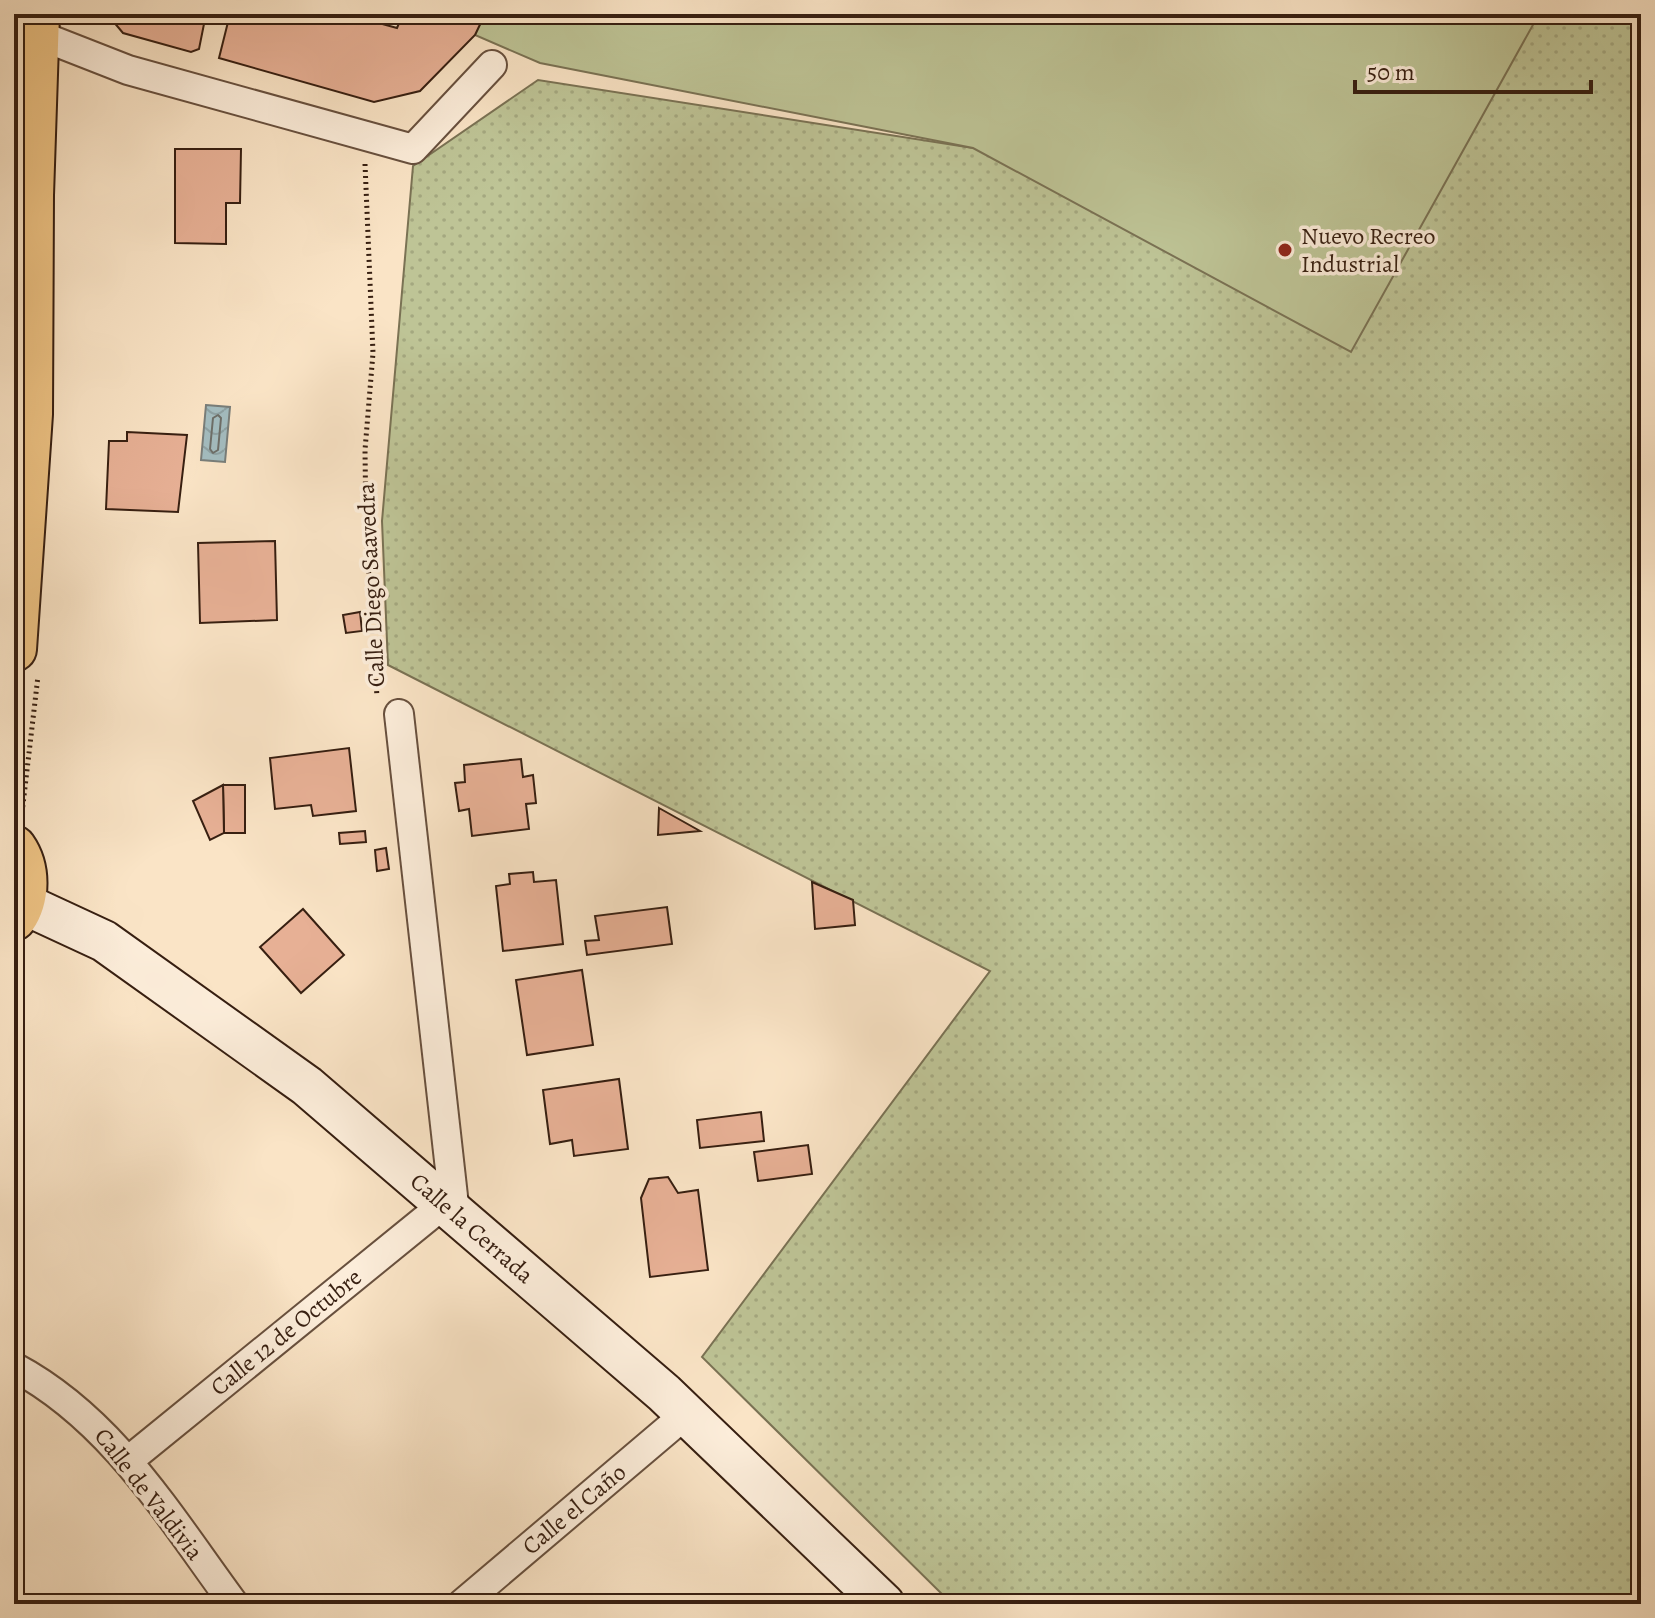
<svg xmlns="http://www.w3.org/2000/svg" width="1655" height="1618" font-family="Alegreya,serif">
  <defs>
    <pattern id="grass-dots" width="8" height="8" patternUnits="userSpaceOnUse" patternTransform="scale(2)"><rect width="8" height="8" fill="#bec496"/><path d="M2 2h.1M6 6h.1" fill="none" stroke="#a4a880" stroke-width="1.8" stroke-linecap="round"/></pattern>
    <pattern id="water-waves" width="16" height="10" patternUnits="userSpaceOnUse" patternTransform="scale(2)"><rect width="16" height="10" fill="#a3bcbf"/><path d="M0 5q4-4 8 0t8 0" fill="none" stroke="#8da1a3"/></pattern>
  </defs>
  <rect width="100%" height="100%" fill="#fae4c6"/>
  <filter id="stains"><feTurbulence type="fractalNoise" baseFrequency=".0025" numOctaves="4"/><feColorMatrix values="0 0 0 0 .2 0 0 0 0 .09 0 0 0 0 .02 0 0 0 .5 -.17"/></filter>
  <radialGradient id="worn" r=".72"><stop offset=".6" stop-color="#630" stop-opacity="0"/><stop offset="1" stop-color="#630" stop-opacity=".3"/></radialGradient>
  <path fill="url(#grass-dots)" stroke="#7a7254" stroke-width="2" d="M 1538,14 L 1641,14 L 1641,1604 L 952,1604 L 702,1357 L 990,971 L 388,665 L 382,521 L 413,166 L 538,80 L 973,148 Z"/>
  <path fill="#bec496" stroke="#7a7254" stroke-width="2" d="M 485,14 L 1539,14 L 1351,352 L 973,148 L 540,63 L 475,35 Z"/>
  <path fill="url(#water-waves)" stroke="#787d79" stroke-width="2" d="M 206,405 L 230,407 L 225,462 L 201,460 Z"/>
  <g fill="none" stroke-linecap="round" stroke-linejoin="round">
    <path stroke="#6d6e68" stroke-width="2" d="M 218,415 L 221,418 L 218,450 L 213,453 L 210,449 L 213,418 Z"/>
  </g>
  <g fill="#e7b095" stroke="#371f11" stroke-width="2">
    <path d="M 113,14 L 206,14 L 199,49 L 191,52 L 123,33 L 112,20 Z"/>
    <path d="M 230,14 L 346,14 L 397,28 L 403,14 L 485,14 L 475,35 L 420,91 L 374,102 L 219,58 Z"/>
    <path d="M 175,149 L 241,149 L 240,203 L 226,203 L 226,244 L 175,243 Z"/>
    <path d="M 127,432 L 187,435 L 178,512 L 106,509 L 109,441 L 127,441 Z"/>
    <path d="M 275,541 L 277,620 L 200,623 L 198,543 Z"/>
    <path d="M 360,612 L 362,631 L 346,633 L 343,615 Z"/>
    <path d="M 349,748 L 356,811 L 313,816 L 311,805 L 275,809 L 270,758 Z"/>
    <path d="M 521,759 L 523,777 L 533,775 L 536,803 L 526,804 L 529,829 L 472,836 L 469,809 L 459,811 L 455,783 L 465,782 L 464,765 Z"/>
    <path d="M 223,785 L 245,785 L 245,833 L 224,833 Z"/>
    <path d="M 223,785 L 224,833 L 210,840 L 193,801 Z"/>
    <path d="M 659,808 L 700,831 L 658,835 Z"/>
    <path d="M 365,831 L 366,842 L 340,844 L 339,833 Z"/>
    <path d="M 386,848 L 389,869 L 377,871 L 375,850 Z"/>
    <path d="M 533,872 L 534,882 L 556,880 L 563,944 L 503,951 L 496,886 L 510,884 L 509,874 Z"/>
    <path d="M 812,882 L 853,900 L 855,925 L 815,929 Z"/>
    <path d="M 667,907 L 672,944 L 587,955 L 585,941 L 599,940 L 595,916 Z"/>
    <path d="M 303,909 L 344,955 L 301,993 L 260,947 Z"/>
    <path d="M 582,970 L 593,1045 L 527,1055 L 516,980 Z"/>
    <path d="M 619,1079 L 628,1149 L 574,1156 L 572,1140 L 550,1144 L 543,1090 Z"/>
    <path d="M 761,1112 L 764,1141 L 700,1148 L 697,1120 Z"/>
    <path d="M 808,1145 L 812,1174 L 758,1181 L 754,1152 Z"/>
    <path d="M 668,1177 L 678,1193 L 698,1190 L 708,1270 L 650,1277 L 641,1198 L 649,1179 Z"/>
  </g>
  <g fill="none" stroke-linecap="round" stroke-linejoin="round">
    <defs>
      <g id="street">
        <path d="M 36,34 L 128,70 L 413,149 L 492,65"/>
        <path d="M 399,714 L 455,1214"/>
        <path d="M 14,1367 C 112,1419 169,1516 234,1604"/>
        <path d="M 128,1461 L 444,1204"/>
        <path d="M 462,1604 L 686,1414"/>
      </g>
      <path id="secondary" d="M 22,903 L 104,941 L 307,1086 L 664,1393 L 884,1604"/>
      <g id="highway">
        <path d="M 14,649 L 30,414 L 31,195 L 37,14"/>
        <path d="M 14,848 C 28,868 28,898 14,918"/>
      </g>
    </defs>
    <use href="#street" stroke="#68503e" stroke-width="32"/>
    <use href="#secondary" stroke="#371f11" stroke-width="44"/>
    <use href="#highway" stroke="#371f11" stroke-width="48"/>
    <g stroke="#371f11" stroke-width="5" stroke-dasharray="2 4" stroke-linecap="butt">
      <path d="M 365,164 L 373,353 L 365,450 L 366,531 L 377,697"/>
      <path d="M 22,813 L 38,676"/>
    </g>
    <use href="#street" stroke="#fcedda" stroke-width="28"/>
    <use href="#secondary" stroke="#fcedda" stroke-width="40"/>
    <use href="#highway" stroke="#edc283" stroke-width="44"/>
  </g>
  <circle fill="#8f2418" stroke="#fcedda" stroke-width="3" cx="1285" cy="250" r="8"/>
  <g text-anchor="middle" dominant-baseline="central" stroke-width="7" stroke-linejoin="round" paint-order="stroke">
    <g font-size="24" fill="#371f11" stroke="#fcedda" text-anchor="start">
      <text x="1301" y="236">Nuevo Recreo<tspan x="1301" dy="28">Industrial</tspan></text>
    </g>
    <g font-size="24" fill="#371f11" stroke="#fcedda">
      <text transform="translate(371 585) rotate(-93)">Calle Diego Saavedra</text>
      <text transform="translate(472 1228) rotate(41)">Calle la Cerrada</text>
      <text transform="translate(286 1332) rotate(-39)">Calle 12 de Octubre</text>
      <text transform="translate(149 1494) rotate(52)">Calle de Valdivia</text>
      <text transform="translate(574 1509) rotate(-40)">Calle el Caño</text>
    </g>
  </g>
  <rect width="1655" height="1618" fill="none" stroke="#fae4c6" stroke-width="48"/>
  <rect x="16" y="16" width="1623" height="1586" fill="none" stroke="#371f11" stroke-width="4"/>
  <rect x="24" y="24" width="1607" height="1570" fill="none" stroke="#371f11" stroke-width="2"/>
  <path d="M1355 80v12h236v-12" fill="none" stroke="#371f11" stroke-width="4"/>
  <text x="1367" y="80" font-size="24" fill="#371f11" stroke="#fcedda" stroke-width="6" paint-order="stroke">50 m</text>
  <rect width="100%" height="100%" filter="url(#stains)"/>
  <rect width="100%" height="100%" fill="url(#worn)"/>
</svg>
